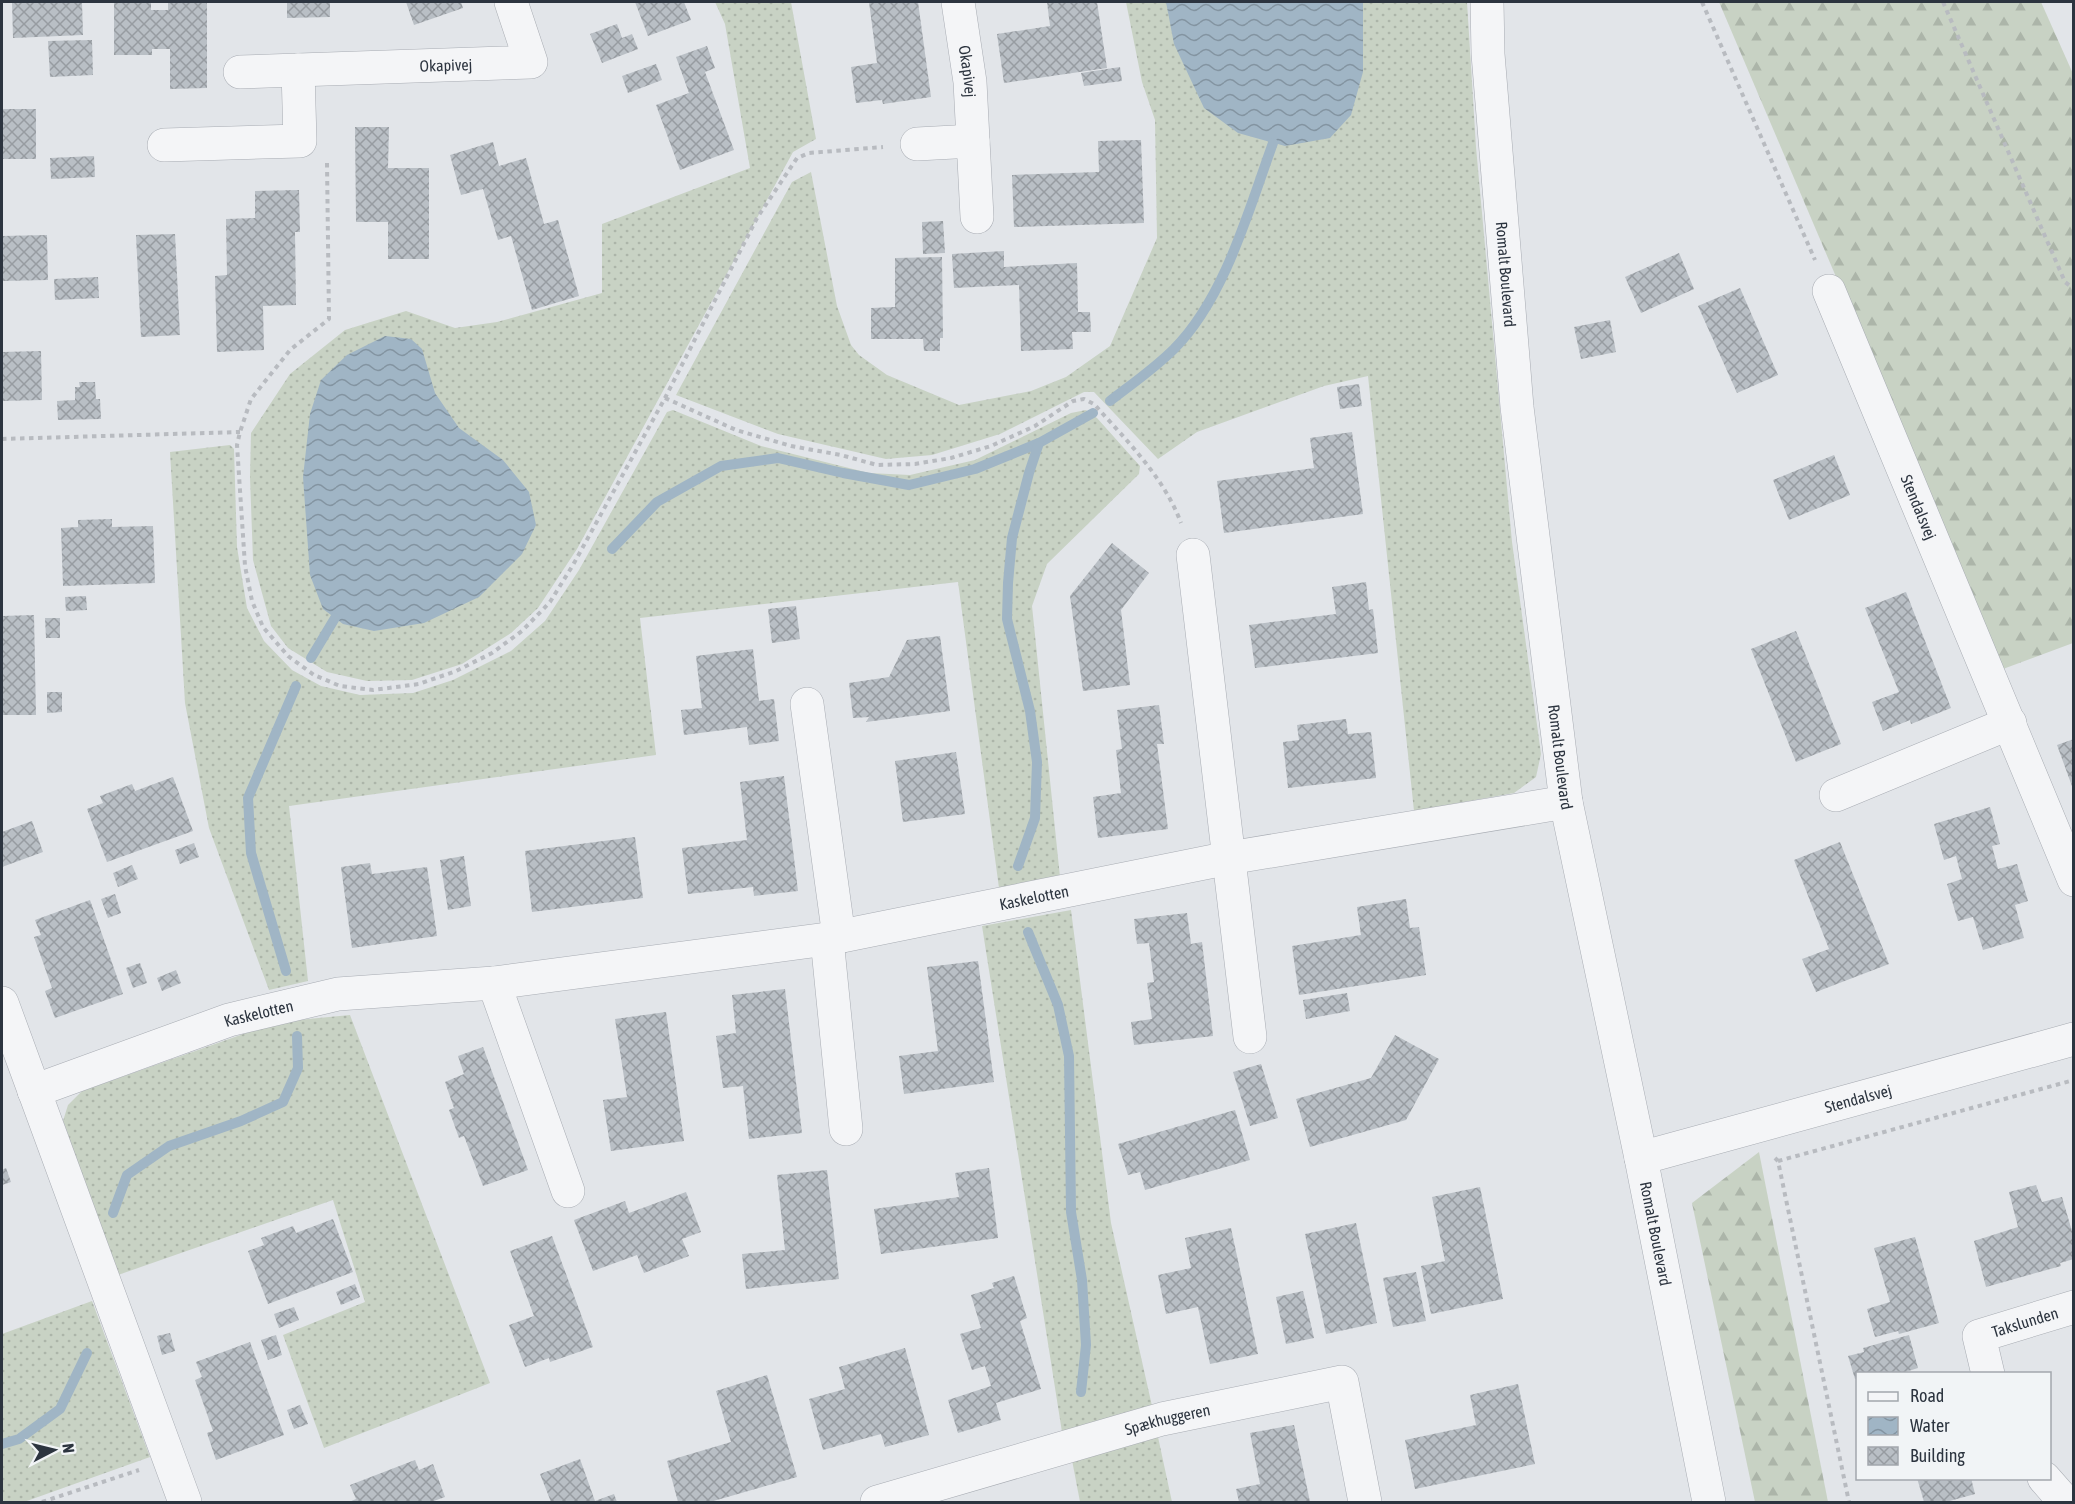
<svg xmlns="http://www.w3.org/2000/svg" width="2075" height="1504" font-family="'Asap Condensed',sans-serif">
  <defs>
    <pattern id="grass-dots" width="8" height="8" patternUnits="userSpaceOnUse" patternTransform="scale(1.5)"><rect width="8" height="8" fill="#c8d2c4"/><path d="M2 2h.1M6 6h.1" fill="none" stroke="#acb5a9" stroke-width="1.8" stroke-linecap="round"/></pattern>
    <pattern id="forest-firs" width="22" height="20" patternUnits="userSpaceOnUse" patternTransform="scale(1.5)"><rect width="22" height="20" fill="#c8d2c4"/><path d="M5 1l3.5 6h-7zM16 11l3.5 6h-7z" fill="#acb5a9"/></pattern>
    <pattern id="water-waves" width="16" height="10" patternUnits="userSpaceOnUse" patternTransform="scale(1.5)"><rect width="16" height="10" fill="#a0b5c5"/><path d="M0 5q4-4 8 0t8 0" fill="none" stroke="#8394a1"/></pattern>
    <pattern id="building-cross-hatch" width="8" height="8" patternUnits="userSpaceOnUse" patternTransform="scale(1.5)"><rect width="8" height="8" fill="#b9bfc5"/><path d="M0 0l8 8M0 8l8-8" fill="none" stroke="#979ca1"/></pattern>
  </defs>
  <rect width="100%" height="100%" fill="#e2e5e9"/>
  <g fill="url(#grass-dots)">
    <path d="M 715,2 L 791,2 L 816,139 L 793,152 L 577,549 L 538,608 L 511,633 L 462,664 L 412,680 L 367,681 L 327,672 L 288,648 L 271,626 L 253,560 L 250,477 L 251,433 L 290,374 L 345,330 L 406,311 L 455,328 L 497,322 L 602,293 L 602,224 L 750,168 L 725,24 Z"/>
    <path d="M 1126,2 L 1467,2 L 1476,147 L 1512,542 L 1541,754 L 1536,777 L 1514,793 L 1414,811 L 1368,376 L 1324,386 L 1197,432 L 1158,459 L 1094,392 L 1084,392 L 1000,434 L 932,455 L 886,459 L 778,434 L 676,395 L 792,182 L 811,172 L 837,306 L 851,345 L 859,355 L 887,375 L 959,405 L 1031,391 L 1066,377 L 1110,346 L 1157,238 L 1155,120 L 1142,82 Z"/>
    <path d="M 673,410 L 761,446 L 869,473 L 910,475 L 975,460 L 1071,413 L 1086,410 L 1097,418 L 1140,466 L 1139,474 L 1047,564 L 1032,606 L 1060,877 L 999,888 L 958,582 L 640,618 L 656,755 L 289,806 L 308,981 L 269,990 L 209,828 L 185,703 L 170,452 L 230,445 L 234,449 L 237,547 L 247,608 L 264,641 L 292,670 L 321,686 L 360,695 L 413,693 L 453,680 L 511,651 L 545,621 L 579,570 L 667,412 Z"/>
    <path d="M 1071,910 L 1111,1223 L 1152,1406 L 1062,1432 L 982,926 Z"/>
    <path d="M 350,1015 L 490,1383 L 324,1448 L 283,1335 L 365,1302 L 333,1200 L 118,1275 L 63,1121 L 68,1105 L 82,1091 L 277,1022 Z"/>
    <path d="M 92,1301 L 150,1457 L 24,1502 L 2,1502 L 2,1334 Z"/>
    <path d="M 1158,1437 L 1172,1502 L 1080,1502 L 1072,1460 Z"/>
  </g>
  <g fill="url(#forest-firs)">
    <path d="M 1719,2 L 2041,2 L 2074,76 L 2073,643 L 2003,669 Z"/>
    <path d="M 1759,1152 L 1828,1502 L 1755,1502 L 1692,1203 Z"/>
  </g>
  <g fill="url(#water-waves)">
    <path d="M 1166,2 L 1363,2 L 1363,72 L 1351,115 L 1330,138 L 1285,146 L 1238,133 L 1204,108 L 1174,44 Z"/>
    <path d="M 385,336 L 411,339 L 422,349 L 435,393 L 459,428 L 503,460 L 529,492 L 536,525 L 522,554 L 479,597 L 424,623 L 374,631 L 343,624 L 323,609 L 310,575 L 303,477 L 310,414 L 321,380 L 347,355 Z"/>
  </g>
  <g fill="none" stroke-linecap="round" stroke-linejoin="round">
    <g stroke="#a0b5c5" stroke-width="10">
      <path d="M 1110,401 C 1132,384 1155,368 1174,349 C 1225,298 1249,209 1273,143"/>
      <path d="M 612,549 L 657,502 L 721,466 L 778,458 L 843,473 L 909,485 L 975,469 L 1039,443 L 1093,413"/>
      <path d="M 311,658 L 335,618"/>
      <path d="M 1018,866 L 1035,818 L 1037,762 L 1030,711 L 1007,619 L 1008,583 L 1012,538 L 1029,473 L 1039,443"/>
      <path d="M 1028,932 L 1058,1005 L 1069,1056 L 1071,1212 L 1082,1280 L 1086,1345 L 1081,1392"/>
      <path d="M 286,971 L 251,853 L 248,798 L 296,686"/>
      <path d="M 113,1213 L 127,1175 L 169,1146 L 241,1121 L 283,1102 L 298,1068 L 297,1036"/>
      <path d="M 2,1444 L 19,1439 L 60,1409 L 87,1353"/>
    </g>
  </g>
  <g fill="url(#building-cross-hatch)">
    <path d="M 12,2 L 82,2 L 83,35 L 13,38 Z"/>
    <path d="M 114,2 L 151,2 L 151,10 L 168,10 L 168,2 L 207,2 L 207,88 L 170,89 L 170,49 L 152,49 L 152,55 L 114,55 Z"/>
    <path d="M 287,2 L 330,2 L 330,17 L 287,18 Z"/>
    <path d="M 406,2 L 461,2 L 463,8 L 414,25 Z"/>
    <path d="M 635,2 L 684,2 L 691,20 L 648,36 Z"/>
    <path d="M 869,2 L 918,2 L 931,97 L 883,104 L 882,100 L 856,103 L 851,67 L 877,63 Z"/>
    <path d="M 1047,2 L 1097,2 L 1107,68 L 1004,83 L 997,34 L 1050,26 Z"/>
    <path d="M 617,24 L 622,38 L 632,34 L 638,49 L 602,63 L 590,34 Z"/>
    <path d="M 92,40 L 93,75 L 50,77 L 48,41 Z"/>
    <path d="M 707,46 L 715,68 L 705,72 L 734,150 L 680,170 L 656,105 L 689,93 L 676,57 Z"/>
    <path d="M 656,64 L 662,80 L 628,93 L 622,76 Z"/>
    <path d="M 1120,67 L 1122,81 L 1084,86 L 1081,73 Z"/>
    <rect x="2" y="109" width="34" height="50"/>
    <path d="M 355,127 L 389,127 L 388,168 L 429,168 L 429,259 L 388,259 L 388,222 L 356,222 Z"/>
    <path d="M 1141,140 L 1144,223 L 1014,227 L 1012,175 L 1099,172 L 1098,141 Z"/>
    <path d="M 493,142 L 499,166 L 526,158 L 544,224 L 558,220 L 579,296 L 532,310 L 511,236 L 498,240 L 483,189 L 461,195 L 450,155 Z"/>
    <path d="M 94,156 L 95,177 L 51,179 L 50,158 Z"/>
    <path d="M 299,190 L 300,232 L 295,232 L 296,305 L 263,306 L 264,350 L 217,352 L 215,276 L 227,275 L 226,219 L 255,218 L 255,191 Z"/>
    <path d="M 943,221 L 945,253 L 923,254 L 922,222 Z"/>
    <path d="M 175,234 L 180,335 L 141,337 L 136,235 Z"/>
    <path d="M 47,235 L 48,280 L 2,281 L 2,236 Z"/>
    <path d="M 1004,251 L 1004,267 L 1077,263 L 1078,312 L 1090,312 L 1091,332 L 1072,332 L 1073,349 L 1021,351 L 1019,285 L 954,288 L 952,254 Z"/>
    <path d="M 1679,253 L 1694,289 L 1641,313 L 1625,277 Z"/>
    <path d="M 942,257 L 943,338 L 940,338 L 940,351 L 924,351 L 923,339 L 871,339 L 871,308 L 895,307 L 895,258 Z"/>
    <path d="M 98,277 L 99,298 L 55,300 L 54,279 Z"/>
    <path d="M 1740,288 L 1778,375 L 1737,393 L 1698,306 Z"/>
    <path d="M 1610,320 L 1616,352 L 1581,359 L 1574,327 Z"/>
    <path d="M 41,351 L 42,400 L 2,401 L 2,352 Z"/>
    <path d="M 79,382 L 95,382 L 96,399 L 100,399 L 101,419 L 58,420 L 57,401 L 75,400 L 75,387 L 80,387 Z"/>
    <path d="M 1359,384 L 1362,406 L 1340,409 L 1337,387 Z"/>
    <path d="M 1352,432 L 1363,514 L 1224,533 L 1217,481 L 1314,468 L 1310,438 Z"/>
    <path d="M 1834,455 L 1850,495 L 1789,520 L 1773,480 Z"/>
    <path d="M 112,519 L 112,527 L 153,526 L 155,583 L 63,586 L 61,528 L 78,527 L 78,520 Z"/>
    <path d="M 1112,543 L 1149,573 L 1121,610 L 1130,685 L 1083,691 L 1070,596 Z"/>
    <path d="M 1366,582 L 1369,610 L 1373,609 L 1378,653 L 1255,668 L 1249,625 L 1336,614 L 1332,587 Z"/>
    <path d="M 1906,592 L 1951,708 L 1911,724 L 1910,720 L 1883,731 L 1872,702 L 1899,692 L 1865,608 Z"/>
    <path d="M 86,596 L 87,610 L 66,611 L 65,597 Z"/>
    <path d="M 796,606 L 800,639 L 772,643 L 768,609 Z"/>
    <path d="M 34,615 L 36,715 L 2,715 L 2,616 Z"/>
    <path d="M 45,618 L 60,618 L 60,638 L 46,638 Z"/>
    <path d="M 1796,631 L 1841,744 L 1796,762 L 1751,649 Z"/>
    <path d="M 940,636 L 950,711 L 866,722 L 869,717 L 853,718 L 849,683 L 889,677 L 907,640 Z"/>
    <path d="M 753,649 L 759,701 L 774,699 L 779,741 L 749,745 L 747,727 L 684,735 L 681,710 L 702,708 L 696,656 Z"/>
    <path d="M 47,692 L 62,692 L 62,712 L 47,713 Z"/>
    <path d="M 1159,705 L 1164,744 L 1157,744 L 1168,829 L 1098,838 L 1093,797 L 1121,793 L 1116,750 L 1122,749 L 1117,710 Z"/>
    <path d="M 1346,719 L 1348,734 L 1371,732 L 1376,778 L 1288,788 L 1283,742 L 1299,740 L 1297,725 Z"/>
    <path d="M 2074,739 L 2074,789 L 2073,789 L 2057,745 Z"/>
    <path d="M 956,752 L 965,814 L 903,822 L 895,761 Z"/>
    <path d="M 784,776 L 798,891 L 754,896 L 753,887 L 688,894 L 682,848 L 747,840 L 740,782 Z"/>
    <path d="M 173,777 L 193,831 L 107,862 L 87,809 L 103,803 L 100,796 L 132,784 L 135,791 Z"/>
    <path d="M 1990,807 L 2000,844 L 1992,846 L 1998,869 L 2017,864 L 2028,901 L 2015,905 L 2024,938 L 1983,950 L 1973,917 L 1958,921 L 1947,884 L 1962,879 L 1956,856 L 1944,860 L 1934,824 Z"/>
    <path d="M 32,821 L 43,852 L 2,867 L 2,832 Z"/>
    <path d="M 635,837 L 643,898 L 532,912 L 525,851 Z"/>
    <path d="M 1840,842 L 1889,964 L 1816,992 L 1802,959 L 1829,949 L 1794,860 Z"/>
    <path d="M 194,843 L 199,857 L 180,864 L 175,850 Z"/>
    <path d="M 464,856 L 471,906 L 448,910 L 440,860 Z"/>
    <path d="M 370,863 L 372,874 L 427,867 L 437,936 L 352,948 L 341,867 Z"/>
    <path d="M 132,865 L 138,879 L 118,887 L 113,873 Z"/>
    <path d="M 115,894 L 121,913 L 108,918 L 101,899 Z"/>
    <path d="M 1406,899 L 1410,928 L 1419,927 L 1426,975 L 1299,995 L 1292,946 L 1361,935 L 1357,907 Z"/>
    <path d="M 90,900 L 123,994 L 55,1018 L 45,991 L 52,988 L 34,937 L 41,935 L 35,920 Z"/>
    <path d="M 1187,913 L 1191,944 L 1202,942 L 1213,1036 L 1134,1045 L 1131,1022 L 1152,1019 L 1147,983 L 1154,982 L 1149,943 L 1137,944 L 1134,919 Z"/>
    <path d="M 978,961 L 994,1082 L 904,1094 L 899,1056 L 938,1051 L 927,967 Z"/>
    <path d="M 140,963 L 147,983 L 133,988 L 126,968 Z"/>
    <path d="M 176,970 L 181,983 L 162,991 L 157,978 Z"/>
    <path d="M 785,989 L 802,1133 L 749,1139 L 743,1086 L 723,1088 L 716,1036 L 736,1033 L 732,995 Z"/>
    <path d="M 1347,993 L 1350,1011 L 1306,1019 L 1303,1000 Z"/>
    <path d="M 666,1012 L 684,1141 L 611,1151 L 603,1100 L 627,1097 L 615,1019 Z"/>
    <path d="M 1395,1035 L 1439,1059 L 1406,1120 L 1310,1147 L 1296,1099 L 1371,1078 Z"/>
    <path d="M 483,1047 L 528,1170 L 483,1186 L 464,1136 L 459,1138 L 449,1110 L 454,1108 L 445,1082 L 464,1074 L 458,1056 Z"/>
    <path d="M 1261,1064 L 1278,1118 L 1250,1126 L 1233,1072 Z"/>
    <path d="M 1235,1110 L 1250,1160 L 1145,1190 L 1140,1172 L 1128,1175 L 1118,1144 Z"/>
    <path d="M 6,1168 L 11,1182 L 2,1185 L 2,1170 Z"/>
    <path d="M 989,1168 L 998,1238 L 881,1254 L 874,1209 L 959,1197 L 955,1173 Z"/>
    <path d="M 827,1170 L 839,1279 L 746,1289 L 742,1254 L 785,1250 L 777,1175 Z"/>
    <path d="M 2036,1185 L 2042,1202 L 2062,1197 L 2074,1238 L 2074,1259 L 2060,1263 L 2061,1266 L 1986,1287 L 1974,1241 L 2018,1227 L 2009,1192 Z"/>
    <path d="M 1480,1187 L 1503,1299 L 1431,1314 L 1421,1266 L 1445,1261 L 1432,1197 Z"/>
    <path d="M 686,1192 L 701,1232 L 682,1239 L 689,1256 L 644,1273 L 637,1255 L 593,1271 L 574,1220 L 625,1201 L 629,1213 Z"/>
    <path d="M 333,1219 L 353,1272 L 268,1304 L 248,1251 L 264,1245 L 261,1238 L 293,1226 L 296,1233 Z"/>
    <path d="M 1356,1223 L 1377,1323 L 1326,1334 L 1305,1234 Z"/>
    <path d="M 1231,1228 L 1258,1354 L 1210,1364 L 1198,1307 L 1166,1314 L 1158,1275 L 1191,1268 L 1185,1238 Z"/>
    <path d="M 552,1236 L 593,1347 L 550,1362 L 549,1358 L 525,1367 L 509,1325 L 534,1316 L 510,1251 Z"/>
    <path d="M 1915,1237 L 1939,1323 L 1899,1334 L 1898,1331 L 1875,1337 L 1867,1309 L 1890,1302 L 1874,1248 Z"/>
    <path d="M 1416,1272 L 1426,1321 L 1393,1327 L 1383,1278 Z"/>
    <path d="M 1014,1276 L 1027,1318 L 1020,1321 L 1041,1389 L 996,1403 L 1001,1420 L 958,1433 L 948,1400 L 991,1386 L 985,1366 L 972,1370 L 960,1334 L 981,1328 L 971,1295 L 994,1288 L 992,1283 Z"/>
    <path d="M 355,1284 L 360,1297 L 341,1305 L 336,1292 Z"/>
    <path d="M 1303,1291 L 1314,1338 L 1286,1344 L 1276,1297 Z"/>
    <path d="M 294,1307 L 299,1320 L 279,1328 L 274,1314 Z"/>
    <path d="M 170,1333 L 175,1351 L 162,1355 L 157,1336 Z"/>
    <path d="M 276,1335 L 282,1355 L 268,1360 L 261,1340 Z"/>
    <path d="M 1909,1335 L 1918,1368 L 1899,1374 L 1858,1374 L 1858,1378 L 1855,1379 L 1848,1356 L 1864,1352 L 1863,1348 Z"/>
    <path d="M 250,1342 L 284,1435 L 216,1460 L 207,1433 L 213,1431 L 195,1380 L 202,1377 L 196,1362 Z"/>
    <path d="M 905,1348 L 929,1435 L 885,1447 L 881,1434 L 823,1450 L 809,1399 L 845,1389 L 839,1367 Z"/>
    <path d="M 767,1375 L 797,1477 L 710,1502 L 678,1502 L 667,1461 L 731,1442 L 716,1391 Z"/>
    <path d="M 1518,1384 L 1535,1464 L 1415,1489 L 1405,1440 L 1476,1425 L 1470,1395 Z"/>
    <path d="M 300,1405 L 308,1424 L 294,1429 L 287,1410 Z"/>
    <path d="M 1294,1425 L 1310,1502 L 1239,1502 L 1236,1489 L 1260,1484 L 1250,1433 Z"/>
    <path d="M 580,1459 L 595,1501 L 614,1494 L 617,1502 L 551,1502 L 540,1474 Z"/>
    <path d="M 415,1460 L 419,1470 L 433,1464 L 445,1497 L 431,1502 L 349,1502 L 356,1499 L 350,1485 Z"/>
    <path d="M 1917,1478 L 1971,1478 L 1975,1494 L 1946,1502 L 1924,1502 Z"/>
  </g>
  <g fill="none" stroke-linecap="round" stroke-linejoin="round">
    <defs>
      <g id="minor">
        <path id="s1" d="M 958,2 L 970,82 L 977,217"/>
        <path id="s2" d="M 1487,2 L 1488,54 L 1517,407 L 1566,802 L 1641,1158 L 1709,1502"/>
        <path id="s3" d="M 240,72 L 531,62 L 511,2"/>
        <path d="M 917,144 L 973,141"/>
        <path d="M 164,145 L 300,141 L 298,70"/>
        <path id="s4" d="M 1829,291 L 2074,880"/>
        <path d="M 1193,555 L 1250,1037"/>
        <path d="M 807,704 L 839,937"/>
        <path d="M 1836,795 L 2010,723"/>
        <path d="M 827,939 L 846,1129"/>
        <path d="M 494,983 L 568,1191"/>
        <path d="M 2,1003 L 185,1502"/>
        <path id="s5" d="M 34,1091 L 229,1020 L 338,994 L 494,983 L 827,939 L 1229,858 L 1566,802"/>
        <path id="s6" d="M 1641,1158 L 2074,1039"/>
        <path id="s7" d="M 1988,1374 L 1979,1336 L 2074,1307"/>
        <path d="M 2044,1478 L 2065,1502"/>
        <path id="s8" d="M 877,1502 L 1162,1419 L 1342,1382 L 1365,1502"/>
      </g>
    </defs>
    <use href="#minor" stroke="#a8acb3" stroke-width="34"/>
    <g stroke="#b8bbc0" stroke-width="4" stroke-dasharray="4.5 4.5" stroke-linecap="butt">
      <path d="M 1702,2 L 1815,260"/>
      <path d="M 1943,2 L 2065,282 L 2074,289"/>
      <path d="M 327,163 L 329,319 L 290,350 L 251,399 L 240,432 L 237,445 L 245,566 L 252,601 L 263,627 L 288,656 L 314,675 L 340,686 L 373,690 L 419,684 L 456,671 L 492,653 L 522,631 L 550,602 L 573,565 L 665,398 L 757,218 L 797,158 L 809,153 L 883,147"/>
      <path d="M 665,398 L 736,430 L 791,446 L 841,455 L 877,465 L 915,464 L 951,458 L 991,446 L 1035,426 L 1073,401 L 1084,399 L 1094,404 C 1126,440 1164,477 1181,523"/>
      <path d="M 2,439 L 240,432"/>
      <path d="M 1775,1158 L 1778,1161 L 1849,1502"/>
      <path d="M 1778,1161 L 2074,1080"/>
      <path d="M 42,1502 L 139,1470"/>
    </g>
    <use href="#minor" stroke="#f4f5f7" stroke-width="33"/>
  </g>
  <g text-anchor="middle" dominant-baseline="central" stroke-width="6" stroke-linejoin="round" paint-order="stroke">
    <g font-size="16" fill="#2c343f" stroke="#f1f4f6">
      <text stroke="none"><textPath href="#s3" startOffset="206">Okapivej</textPath></text>
      <text stroke="none"><textPath href="#s1" startOffset="70">Okapivej</textPath></text>
      <text stroke="none"><textPath href="#s2" startOffset="273">Romalt Boulevard</textPath></text>
      <text stroke="none"><textPath href="#s4" startOffset="234">Stendalsvej</textPath></text>
      <text stroke="none"><textPath href="#s2" startOffset="759">Romalt Boulevard</textPath></text>
      <text stroke="none"><textPath href="#s5" startOffset="1023">Kaskelotten</textPath></text>
      <text stroke="none"><textPath href="#s5" startOffset="238">Kaskelotten</textPath></text>
      <text stroke="none"><textPath href="#s6" startOffset="225">Stendalsvej</textPath></text>
      <text stroke="none"><textPath href="#s2" startOffset="1245">Romalt Boulevard</textPath></text>
      <text stroke="none"><textPath href="#s7" startOffset="87">Takslunden</textPath></text>
      <text stroke="none"><textPath href="#s8" startOffset="302">Spækhuggeren</textPath></text>
    </g>
  </g>
  <rect width="2075" height="1504" fill="none" stroke="#2c343f" stroke-width="6"/>
  <rect x="1856" y="1372" width="195" height="108" fill="#f1f4f6" stroke="#a2a7ad" stroke-width="1.5"/>
  <rect x="1868" y="1392" width="30" height="9" fill="#f4f5f7" stroke="#a2a7ad" stroke-width="1.5"/>
  <text x="1910" y="1402" font-size="18" fill="#2c343f">Road</text>
  <rect x="1868" y="1417" width="30" height="18" fill="url(#water-waves)" stroke="#a2a7ad" stroke-width="1.5"/>
  <text x="1910" y="1432" font-size="18" fill="#2c343f">Water</text>
  <rect x="1868" y="1447" width="30" height="18" fill="url(#building-cross-hatch)" stroke="#a2a7ad" stroke-width="1.5"/>
  <text x="1910" y="1462" font-size="18" fill="#2c343f">Building</text>
  <g transform="translate(54 1450) rotate(83)" stroke="#f1f4f6" stroke-width="4.5" paint-order="stroke">
  <path d="M0-4.5L10 22L0 15L-10 22Z" fill="#2c343f"/>
  <text y="-9" font-size="16" font-weight="bold" text-anchor="middle" fill="#2c343f">N</text>
  </g>
</svg>
